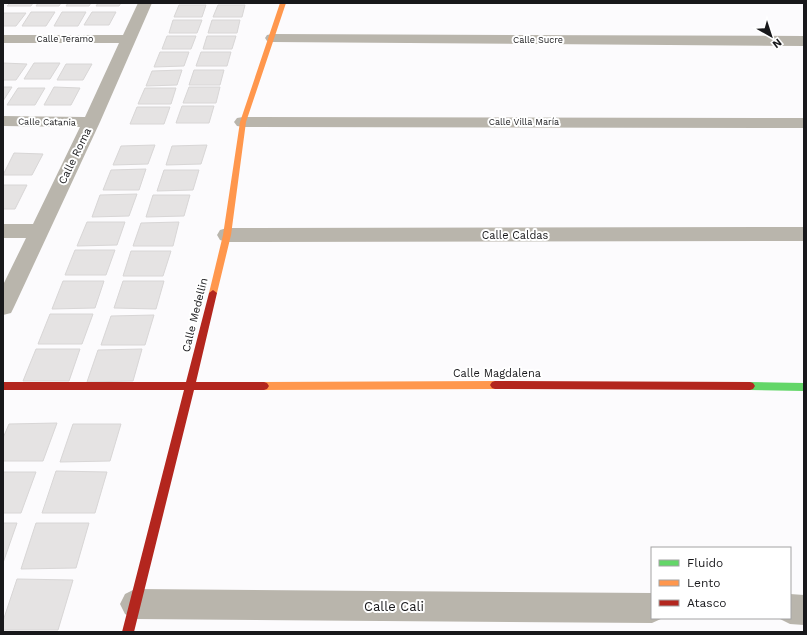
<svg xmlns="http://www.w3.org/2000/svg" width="807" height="635" font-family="'Work Sans',sans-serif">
  <rect width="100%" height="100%" fill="#fcfbfd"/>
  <g fill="#e5e3e3" stroke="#d8d6d6">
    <path d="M 10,3 L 33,3 L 31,6 L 7,6 Z"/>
    <path d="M 38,3 L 61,3 L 59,6 L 36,6 Z"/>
    <path d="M 68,3 L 91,3 L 89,6 L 66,6 Z"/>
    <path d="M 98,3 L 121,3 L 119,6 L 96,6 Z"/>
    <path d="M 179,5 L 206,5 L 202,17 L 174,17 Z"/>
    <path d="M 218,5 L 245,5 L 242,17 L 213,17 Z"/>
    <path d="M 31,12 L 55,12 L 46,26 L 22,26 Z"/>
    <path d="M 62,12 L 86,12 L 78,26 L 54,26 Z"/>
    <path d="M 92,12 L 116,12 L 109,25 L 84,25 Z"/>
    <path d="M 3,13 L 26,13 L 16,26 L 3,26 Z"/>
    <path d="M 173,20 L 202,20 L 197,33 L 169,33 Z"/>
    <path d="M 212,20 L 240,20 L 237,33 L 208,33 Z"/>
    <path d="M 167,36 L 196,36 L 191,49 L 162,49 Z"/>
    <path d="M 207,36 L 236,36 L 232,49 L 203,49 Z"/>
    <path d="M 160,52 L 189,52 L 184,66 L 154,67 Z"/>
    <path d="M 201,52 L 231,52 L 227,66 L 196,66 Z"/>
    <path d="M 3,63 L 27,64 L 16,80 L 3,80 Z"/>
    <path d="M 34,63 L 60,63 L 50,79 L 24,79 Z"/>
    <path d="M 66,64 L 92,64 L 83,80 L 57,80 Z"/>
    <path d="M 182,70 L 177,85 L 146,86 L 152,71 Z"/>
    <path d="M 194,70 L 224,70 L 220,85 L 189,85 Z"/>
    <path d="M 3,87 L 12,87 L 3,101 Z"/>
    <path d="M 54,87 L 80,88 L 71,105 L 44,105 Z"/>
    <path d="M 189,87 L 220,87 L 216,103 L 183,103 Z"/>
    <path d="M 18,88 L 45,88 L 35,105 L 7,105 Z"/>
    <path d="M 145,88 L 176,88 L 171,104 L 138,104 Z"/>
    <path d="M 182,106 L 214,106 L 209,123 L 176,123 Z"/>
    <path d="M 137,107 L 170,107 L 164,124 L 130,124 Z"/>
    <path d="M 155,145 L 148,164 L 113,165 L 121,146 Z"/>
    <path d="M 207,145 L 201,164 L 166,165 L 172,146 Z"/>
    <path d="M 14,153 L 43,154 L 32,175 L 3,175 Z"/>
    <path d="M 146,169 L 139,190 L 103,190 L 111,170 Z"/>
    <path d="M 164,170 L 199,170 L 193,190 L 157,191 Z"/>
    <path d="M 3,185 L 27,185 L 15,209 L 3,209 Z"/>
    <path d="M 137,194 L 129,216 L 92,217 L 100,195 Z"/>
    <path d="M 153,195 L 190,195 L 184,216 L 146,217 Z"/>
    <path d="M 87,222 L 125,222 L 117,245 L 77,246 Z"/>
    <path d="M 179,222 L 173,246 L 133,246 L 141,223 Z"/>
    <path d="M 75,250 L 115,250 L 106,275 L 65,275 Z"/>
    <path d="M 131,251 L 171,251 L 163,276 L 123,276 Z"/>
    <path d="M 63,281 L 104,281 L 95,308 L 52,309 Z"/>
    <path d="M 123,281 L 164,281 L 156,309 L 114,308 Z"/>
    <path d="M 50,314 L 93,314 L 82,344 L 38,344 Z"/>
    <path d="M 154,315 L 145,345 L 101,345 L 111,316 Z"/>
    <path d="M 36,349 L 80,349 L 69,381 L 23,381 Z"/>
    <path d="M 142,349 L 133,381 L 87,382 L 98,350 Z"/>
    <path d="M 57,423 L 43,461 L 3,461 L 3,438 L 9,424 Z"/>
    <path d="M 73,424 L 121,424 L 110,461 L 60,462 Z"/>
    <path d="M 56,471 L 107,472 L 95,513 L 42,513 Z"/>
    <path d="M 3,472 L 36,472 L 21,513 L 3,513 Z"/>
    <path d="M 3,523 L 17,523 L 3,563 Z"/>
    <path d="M 36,523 L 89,523 L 76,568 L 21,569 Z"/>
    <path d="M 17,579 L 73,580 L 58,630 L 3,630 L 3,621 Z"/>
  </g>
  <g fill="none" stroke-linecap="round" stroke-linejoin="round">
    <g fill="#b9b5ac" fill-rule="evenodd">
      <path d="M 138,3 L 152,3 L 100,122 L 14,307 L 11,313 L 3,315 L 3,285 L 26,238 L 3,238 L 3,224 L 33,224 L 80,127 L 3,126 L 3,116 L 85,117 L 119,43 L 3,43 L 3,35 L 123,35 Z"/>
      <path d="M 272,34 L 804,36 L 804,46 L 272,42 L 267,41 L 265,38 L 267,35 Z"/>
      <path d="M 243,117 L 804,118 L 804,128 L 243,127 L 237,126 L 234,122 L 237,118 Z"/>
      <path d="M 804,227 L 804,241 L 227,242 L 220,240 L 217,235 L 220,230 L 227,228 Z"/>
      <path d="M 135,589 L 652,593 L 652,618 L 663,618 L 652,623 L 135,619 L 125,614 L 120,604 L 125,594 Z"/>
      <path d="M 790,594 L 804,595 L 804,625 L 790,624 L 780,619 L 779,618 L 790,618 Z"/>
    </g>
    <path fill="#63d668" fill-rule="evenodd" d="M 750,382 L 804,383 L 804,391 L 750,390 L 747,389 L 745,386 L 747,383 Z"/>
    <g fill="#ff974d" fill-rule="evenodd">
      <path d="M 280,3 L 286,3 L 246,122 L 231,235 L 217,293 L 213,296 L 209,293 L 223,235 L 240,122 Z"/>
      <path d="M 495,381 L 498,382 L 500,385 L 498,388 L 495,389 L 264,390 L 261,389 L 259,386 L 261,383 L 264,382 Z"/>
    </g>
    <g fill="#b3261e" fill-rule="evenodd">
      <path d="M 213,290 L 217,293 L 196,382 L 264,382 L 267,383 L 269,386 L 267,389 L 264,390 L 194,390 L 134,632 L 122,632 L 184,390 L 3,390 L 3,382 L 186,382 L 209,293 Z"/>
      <path d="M 495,381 L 750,382 L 753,383 L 755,386 L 753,389 L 750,390 L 495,389 L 492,388 L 490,385 L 492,382 Z"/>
    </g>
  </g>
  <g text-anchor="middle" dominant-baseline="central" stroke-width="4" stroke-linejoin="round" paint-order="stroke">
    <g font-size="9" fill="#18181b" stroke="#fff">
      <text x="65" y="39">Calle Teramo</text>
      <text x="538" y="40">Calle Sucre</text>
      <text transform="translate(47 122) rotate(1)">Calle Catania</text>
      <text x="524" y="122">Calle Villa María</text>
    </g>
    <g font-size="11" fill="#18181b" stroke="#fff">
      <text transform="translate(75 156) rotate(-64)">Calle Roma</text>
      <text x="515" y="235">Calle Caldas</text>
      <text transform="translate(195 315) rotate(-76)">Calle Medellin</text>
      <text x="497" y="373">Calle Magdalena</text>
    </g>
    <g font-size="13" fill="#18181b" stroke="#fff">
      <text x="394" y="606">Calle Cali</text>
    </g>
  </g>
  <rect width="807" height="635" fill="none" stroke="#18181b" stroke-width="8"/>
  <rect x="651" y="547" width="140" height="72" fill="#ffffff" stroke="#a3a3a4"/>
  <rect x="659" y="560" width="20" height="6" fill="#63d668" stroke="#a3a3a4"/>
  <text x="687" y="567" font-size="12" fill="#18181b">Fluido</text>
  <rect x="659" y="580" width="20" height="6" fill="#ff974d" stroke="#a3a3a4"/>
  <text x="687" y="587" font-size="12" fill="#18181b">Lento</text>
  <rect x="659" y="600" width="20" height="6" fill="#b3261e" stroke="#a3a3a4"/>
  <text x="687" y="607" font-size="12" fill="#18181b">Atasco</text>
  <g transform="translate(771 36) rotate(141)" stroke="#ffffff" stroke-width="3" paint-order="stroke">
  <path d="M0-3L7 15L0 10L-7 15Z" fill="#18181b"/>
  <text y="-6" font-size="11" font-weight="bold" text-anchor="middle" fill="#18181b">N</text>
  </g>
</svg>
